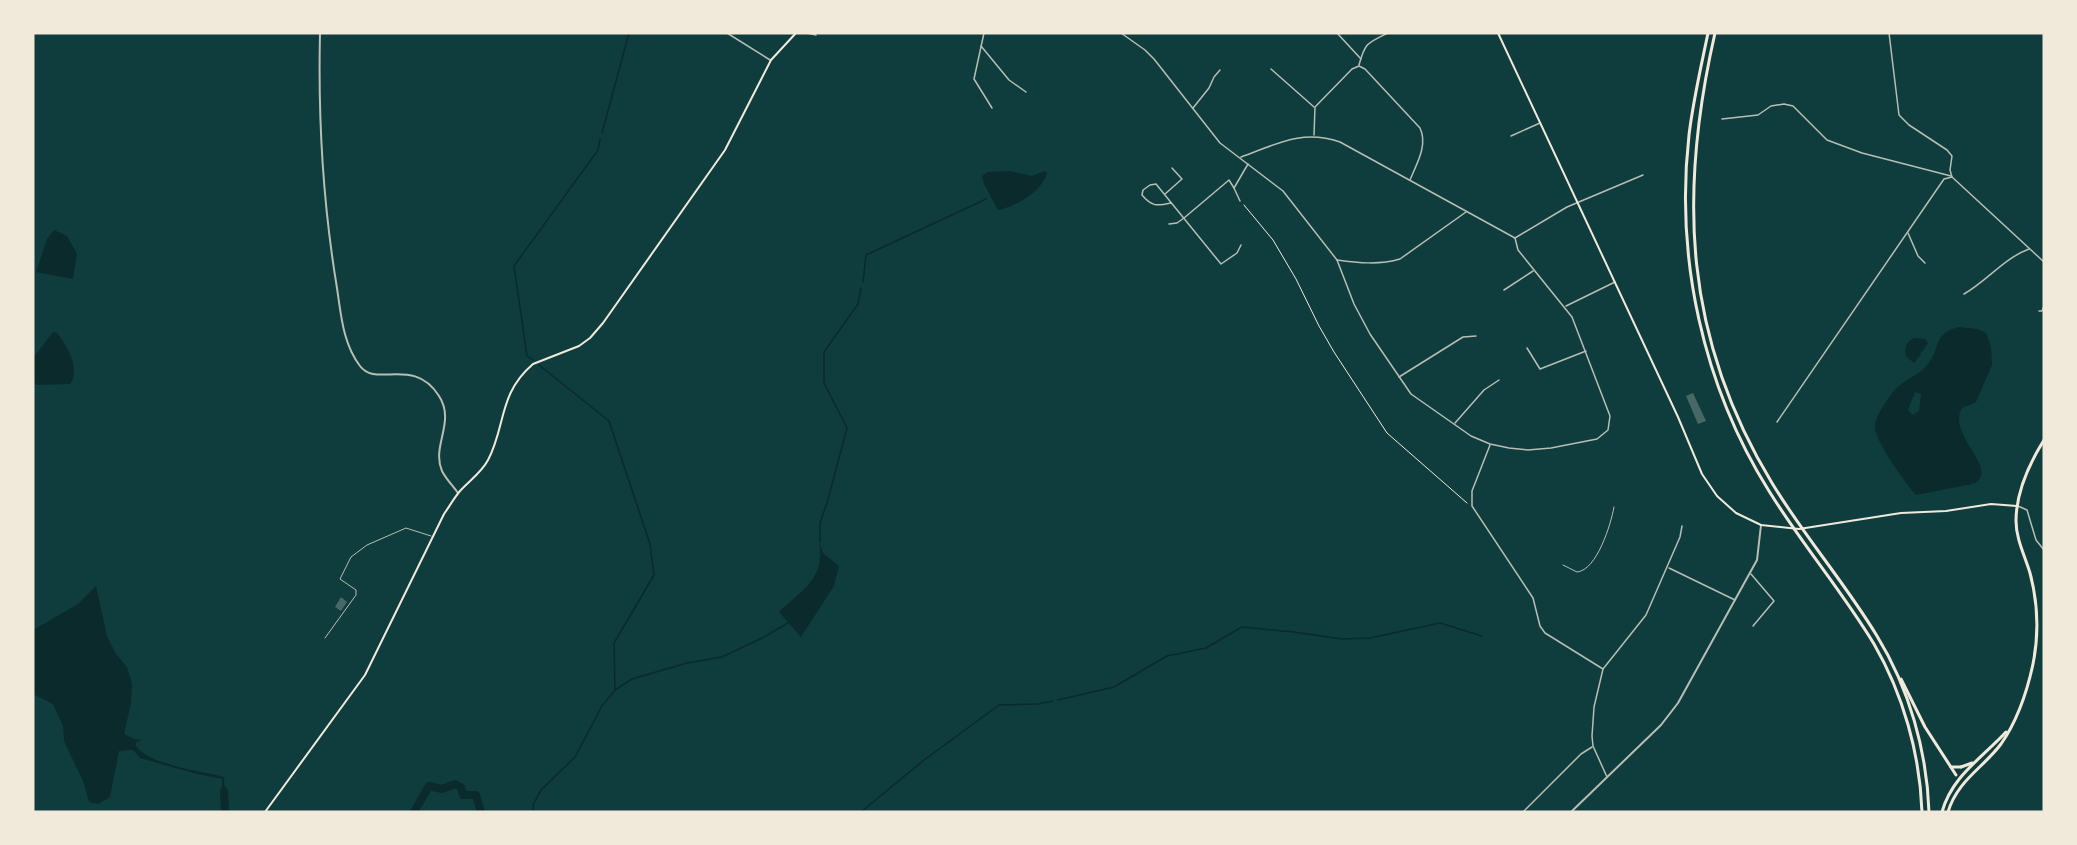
<svg xmlns="http://www.w3.org/2000/svg" width="2077" height="845" font-family="'Zilla Slab',serif">
  <rect width="100%" height="100%" fill="#0f3d3e"/>
  <g fill="#0a2a2b" fill-rule="evenodd">
    <path d="M 1010,171 L 1032,176 L 1045,171 L 1047,173 C 1043,191 1015,207 998,210 L 984,184 L 982,176 L 987,172 Z"/>
    <path d="M 54,230 L 67,236 L 77,254 L 73,279 L 36,272 L 47,239 Z"/>
    <path d="M 1958,327 L 1978,329 L 1986,333 L 1991,346 L 1992,365 L 1976,402 L 1962,408 C 1946,435 2001,469 1974,484 L 1972,481 L 1972,484 L 1916,495 C 1905,483 1878,445 1875,429 C 1874,418 1886,401 1893,392 C 1902,380 1919,376 1928,364 C 1941,347 1933,334 1958,327 ZM 1915,392 L 1921,394 L 1919,411 L 1913,415 L 1908,410 Z"/>
    <path d="M 53,332 L 57,333 C 67,345 81,370 70,384 L 36,385 L 33,380 L 33,358 Z"/>
    <path d="M 1914,338 L 1925,339 L 1928,343 L 1922,352 L 1920,351 L 1921,354 L 1914,363 L 1906,356 C 1904,348 1906,342 1914,338 Z"/>
    <path d="M 819,542 L 823,553 L 839,566 L 834,586 L 801,637 L 779,612 C 802,589 826,579 819,542 Z"/>
    <path d="M 96,586 L 107,636 L 116,654 L 127,667 L 132,684 L 131,703 L 124,734 L 134,739 L 143,740 L 136,742 L 136,746 C 149,765 202,771 224,777 L 226,812 L 225,801 L 222,800 L 222,779 L 197,774 L 140,758 L 133,750 L 119,751 L 110,797 L 98,804 L 89,802 L 83,781 L 64,741 L 63,726 L 53,704 L 33,694 L 33,630 L 78,604 Z"/>
    <path d="M 451,784 L 458,785 L 463,795 L 476,795 L 481,812 L 478,809 L 475,798 L 461,796 L 459,787 L 456,786 L 445,791 L 430,788 L 417,811 L 414,812 L 429,786 L 445,789 Z"/>
  </g>
  <g fill="none" stroke-linecap="round" stroke-linejoin="round">
    <g stroke="#0a2a2b" stroke-width="1.5">
      <path d="M 602,133 L 629,33"/>
      <path d="M 863,282 L 866,255 L 986,199"/>
      <path d="M 533,360 L 527,356 L 514,266 L 598,150 L 600,139"/>
      <path d="M 820,542 L 820,523 L 827,503 L 847,428 L 824,383 L 824,352 L 858,304 L 861,288"/>
      <path d="M 615,690 L 632,679 L 687,663 L 722,657 L 762,638 L 788,623"/>
      <path d="M 1058,700 L 1114,687 L 1167,656 L 1206,648 L 1242,627 L 1294,632 L 1341,639 L 1370,638 L 1440,623 L 1482,636"/>
      <path d="M 533,812 L 533,805 L 541,790 L 575,757 L 602,706 L 615,690 L 614,643 L 654,575 L 650,544 L 609,421 L 539,365"/>
      <path d="M 861,812 L 924,760 L 999,705 L 1038,704 L 1053,701"/>
    </g>
    <g stroke="#0a2a2b" stroke-width="8">
      <path d="M 224,791 L 225,812"/>
      <path d="M 414,812 L 429,786 L 442,789 L 455,784 L 461,787 L 463,795 L 476,795 L 481,812"/>
    </g>
  </g>
  <g fill="#486865">
    <path d="M 1693,393 L 1706,421 L 1698,424 L 1686,396 Z"/>
    <path d="M 341,597 L 347,602 L 341,611 L 335,607 Z"/>
  </g>
  <g fill="none" stroke-linecap="round" stroke-linejoin="round">
    <path stroke="#f1e9da" stroke-width="1" d="M 1244,205 L 1273,240 L 1296,279 L 1319,326 L 1334,352 L 1387,433 L 1467,503"/>
    <g stroke="#b8beb3" stroke-width="1">
      <path d="M 1563,565 L 1577,572 C 1597,570 1611,524 1614,507"/>
      <path d="M 325,638 L 356,595 L 356,590 L 340,579 L 351,557 L 367,545 L 406,528 L 431,536"/>
    </g>
    <g stroke="#b8beb3" stroke-width="1.5">
      <path d="M 727,33 L 770,60"/>
      <path d="M 807,33 L 816,35"/>
      <path d="M 984,33 L 974,79 L 992,108"/>
      <path d="M 1121,33 L 1145,50 L 1154,59 L 1220,143 L 1283,191 L 1337,260 L 1354,304 L 1370,334 L 1411,394 L 1471,436 L 1490,444 L 1509,448 L 1528,450 L 1551,448 L 1597,439 L 1608,430 L 1610,416 L 1572,317 L 1518,250 L 1515,238 L 1340,142 C 1302,129 1277,144 1241,157"/>
      <path d="M 1337,33 L 1361,59"/>
      <path d="M 1889,33 L 1899,115 L 1909,125 L 1947,150 L 1952,156 L 1950,170 L 1952,177 L 2044,262"/>
      <path d="M 981,46 L 1009,80 L 1026,92"/>
      <path d="M 1359,65 C 1365,43 1367,43 1388,33"/>
      <path d="M 1271,69 L 1314,107"/>
      <path d="M 1193,108 L 1209,88 L 1214,77 L 1220,70"/>
      <path d="M 1722,119 L 1758,115 L 1771,106 L 1784,104 L 1793,106 L 1827,140 L 1862,153 L 1951,176"/>
      <path d="M 1314,135 L 1315,107 L 1352,69 L 1359,66 L 1365,69 L 1420,128 C 1428,145 1417,163 1410,180"/>
      <path d="M 1511,136 L 1540,123"/>
      <path d="M 1165,194 L 1182,179 L 1172,168"/>
      <path d="M 1240,201 L 1234,188 L 1248,164"/>
      <path d="M 1171,203 C 1157,206 1152,207 1142,195 L 1143,190 L 1150,185 L 1156,184 L 1221,264 L 1237,253 L 1241,245"/>
      <path d="M 1169,224 L 1177,223 L 1184,218 L 1229,180 L 1234,188"/>
      <path d="M 1908,233 L 1918,256 L 1925,263"/>
      <path d="M 1515,238 L 1567,207 L 1643,175"/>
      <path d="M 1337,260 C 1358,263 1380,265 1400,259 L 1466,212"/>
      <path d="M 1504,290 L 1533,271"/>
      <path d="M 1964,294 C 1988,280 2003,259 2029,249"/>
      <path d="M 1566,306 L 1615,282"/>
      <path d="M 2039,311 L 2042,311 L 2044,306"/>
      <path d="M 1527,348 L 1540,369 L 1586,351"/>
      <path d="M 1399,377 L 1463,337 L 1476,336"/>
      <path d="M 1777,422 L 1944,179 L 1952,177"/>
      <path d="M 1455,423 L 1484,390 L 1499,380"/>
      <path d="M 1490,445 L 1472,491 L 1472,506 L 1533,598 L 1540,626 L 1545,633 L 1603,669"/>
      <path d="M 2018,506 L 2027,510 L 2036,540 L 2044,550"/>
      <path d="M 1669,568 L 1735,600"/>
      <path d="M 1751,574 L 1774,601 L 1753,626"/>
      <path d="M 1607,777 L 1593,746 L 1592,736 L 1594,707 L 1603,669 L 1646,615 L 1680,537 L 1682,526"/>
      <path d="M 1523,812 L 1581,754 L 1592,747"/>
    </g>
    <g stroke="#b8beb3" stroke-width="2">
      <path d="M 320,33 C 318,118 323,204 337,288 C 341,315 343,344 360,366 C 376,388 414,356 439,396 C 456,422 431,446 442,471 C 446,479 453,486 458,493"/>
      <path d="M 1571,812 L 1661,725 L 1678,703 L 1757,560 L 1761,525"/>
    </g>
    <g stroke="#f1e9da" stroke-width="2">
      <path d="M 1498,33 L 1678,417 L 1702,474 L 1717,496 L 1736,513 L 1761,525 L 1799,529 L 1901,513 L 1946,511 L 1991,504 L 2017,506"/>
      <path d="M 265,812 L 365,675 L 444,514 C 449,507 454,498 460,491 C 469,481 482,472 488,460 C 506,426 498,394 533,364 L 579,346 L 590,338 L 603,323 L 725,150 L 771,60 L 796,33"/>
    </g>
    <g stroke="#f1e9da" stroke-width="3">
      <path d="M 1961,767 L 1972,763"/>
      <path d="M 1942,812 C 1952,776 1982,758 2006,732"/>
      <path d="M 1948,812 C 1957,781 1983,768 2001,744 C 2017,721 2027,692 2033,664 C 2039,634 2038,603 2030,573 C 2025,556 2016,539 2016,521 C 2016,491 2029,464 2044,440"/>
    </g>
    <g stroke="#f1e9da" stroke-width="3">
      <path d="M 1708,33 C 1701,67 1693,101 1689,135 C 1675,258 1703,386 1769,491 C 1801,543 1842,591 1874,644 C 1903,694 1920,754 1922,812"/>
      <path d="M 1715,33 C 1678,195 1684,338 1772,483 C 1804,536 1845,583 1877,636 C 1909,688 1927,751 1929,812"/>
      <path d="M 1901,679 L 1925,727 L 1956,775"/>
      <path d="M 1951,767 L 1961,767"/>
    </g>
  </g>
  <rect width="2077" height="845" fill="none" stroke="#f1e9da" stroke-width="69"/>
</svg>
